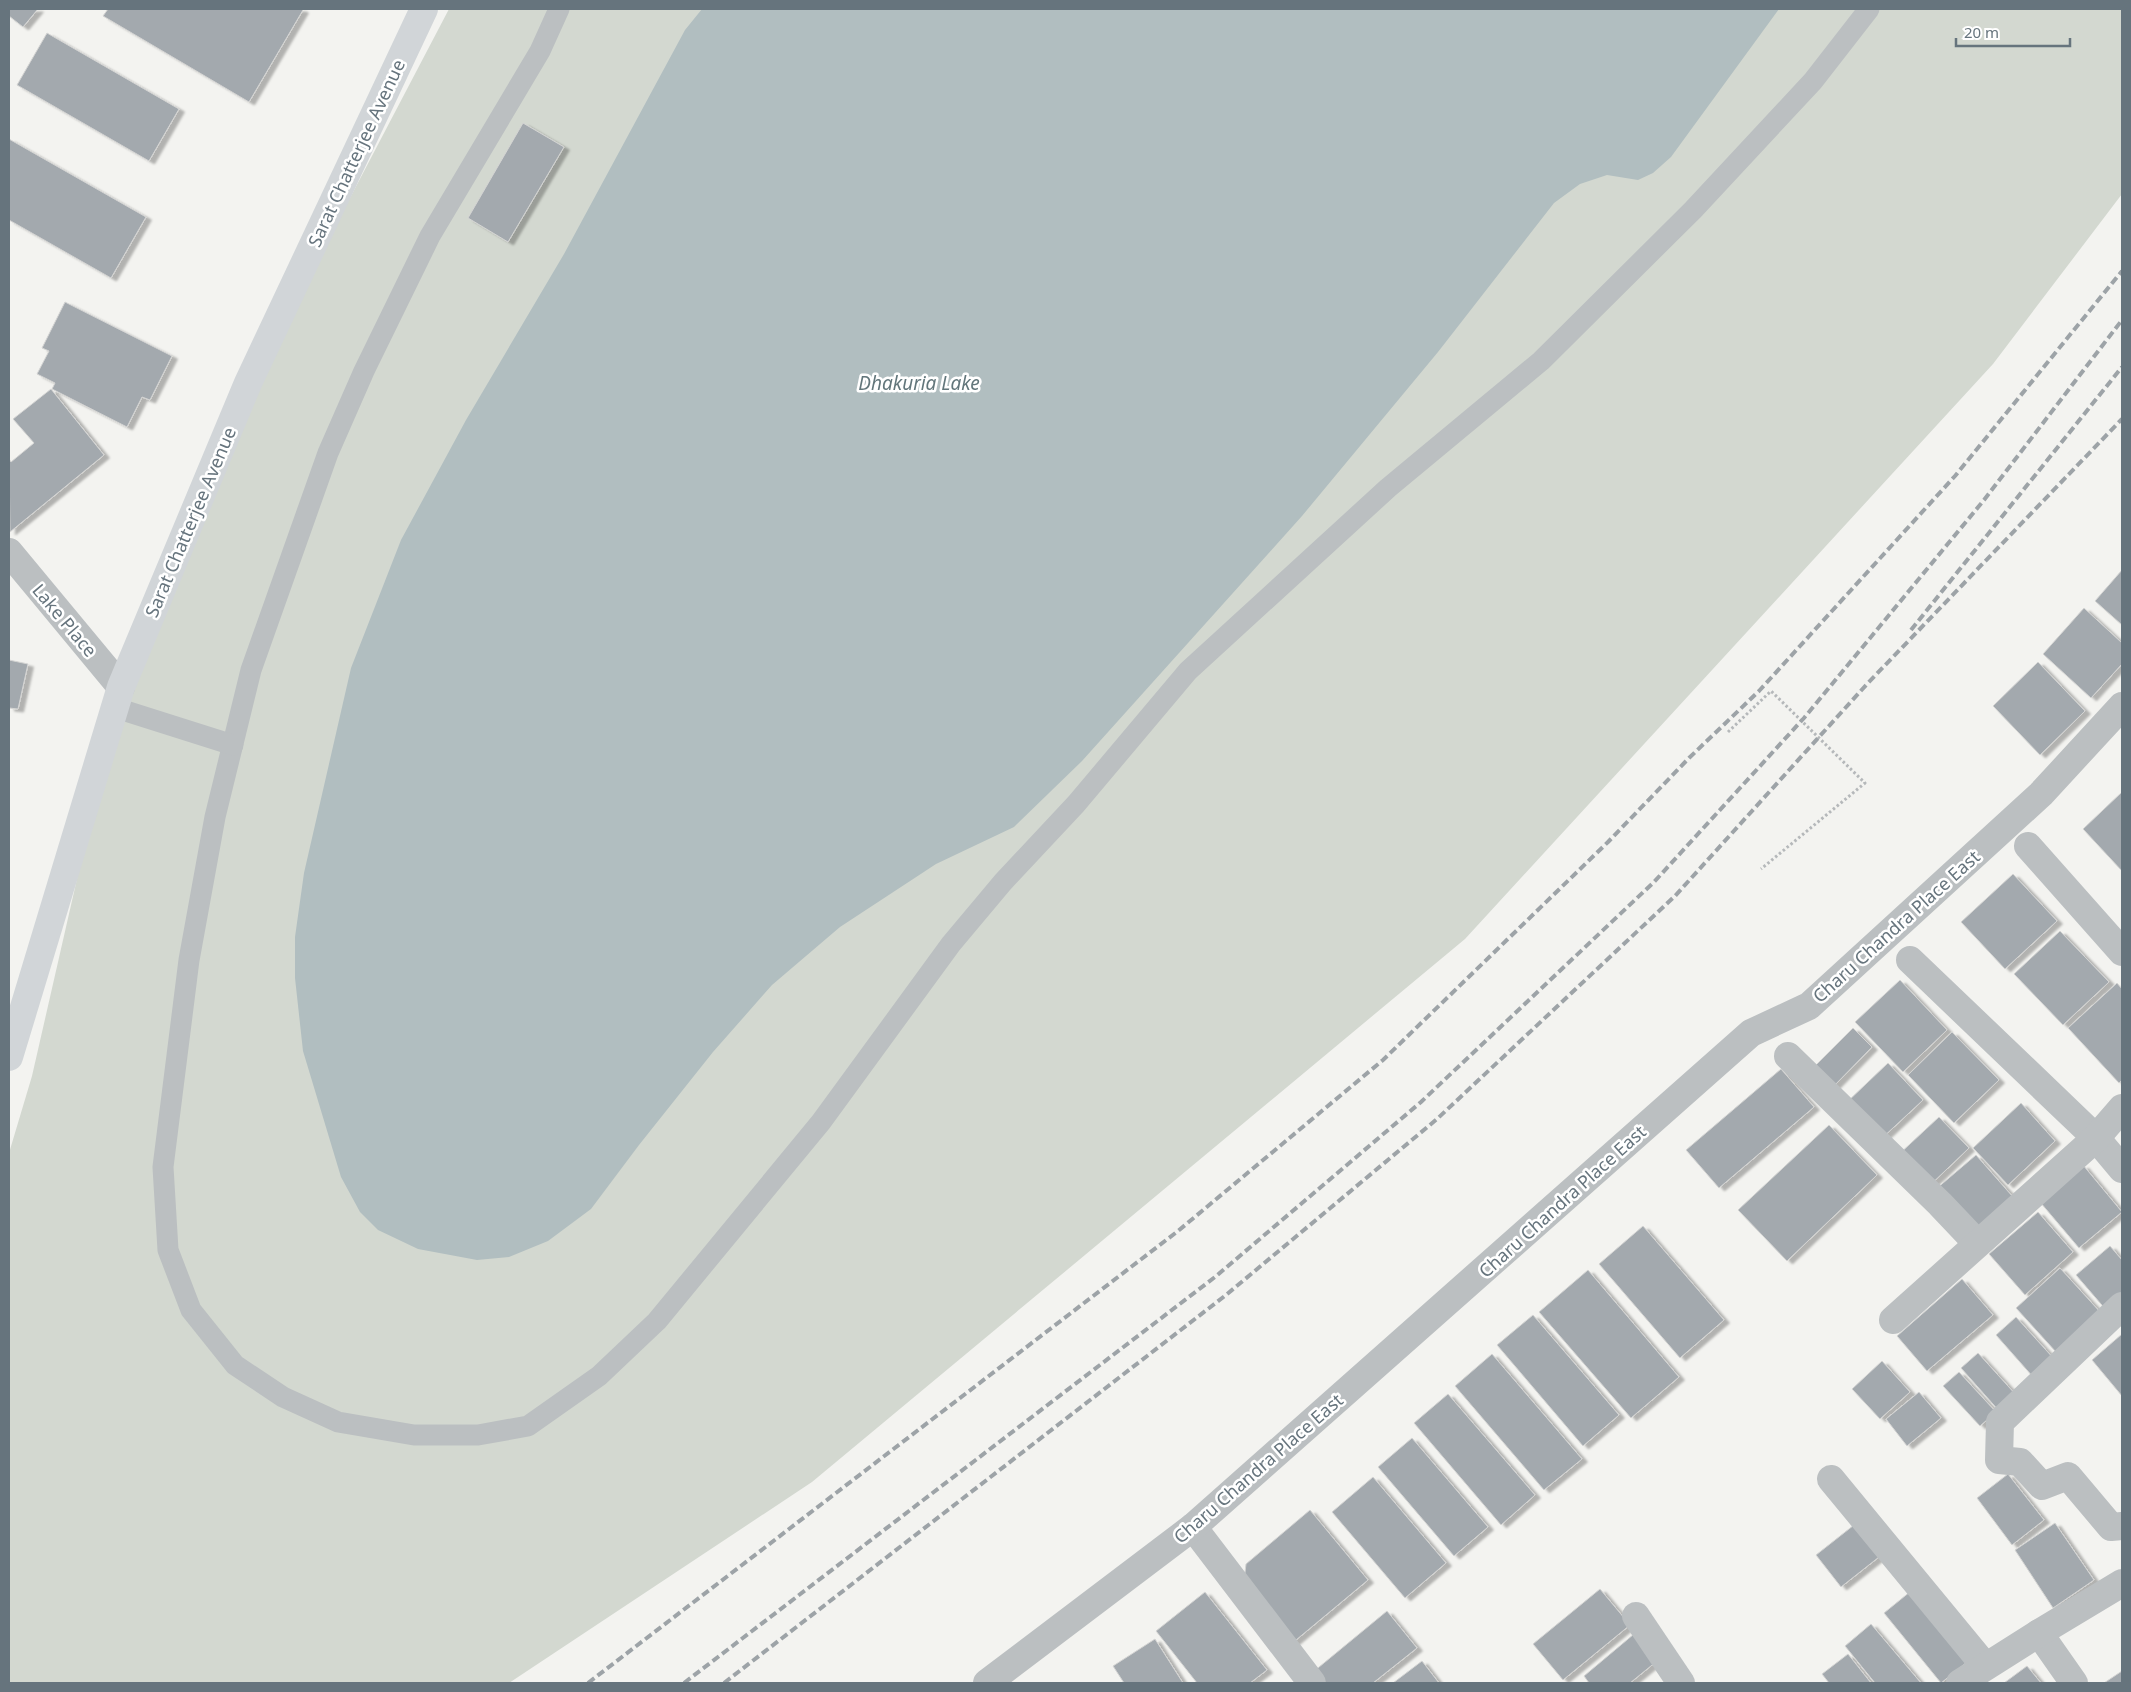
<svg xmlns="http://www.w3.org/2000/svg" width="2131" height="1692" font-family="'Noto Sans',sans-serif">
  <defs>
    <filter id="shadow"><feDropShadow dx="5.5" dy="3" stdDeviation="1" flood-color="#0004"/></filter>
  </defs>
  <rect width="100%" height="100%" fill="#f3f3f0"/>
  <path fill="#d3d8d0" d="M 449,9 L 2122,9 L 2122,194 L 1993,364 L 1465,939 L 812,1482 L 509,1683 L 9,1683 L 9,1153 L 32,1076 L 116,708 L 231,425 Z"/>
  <path fill="#b1bec0" d="M 702,9 L 1779,9 L 1671,157 L 1653,173 L 1638,180 L 1607,175 L 1580,184 L 1554,203 L 1438,352 L 1302,516 L 1082,761 L 1014,827 L 936,864 L 840,927 L 772,985 L 713,1052 L 639,1145 L 591,1209 L 548,1241 L 509,1257 L 477,1260 L 418,1249 L 378,1230 L 360,1212 L 341,1177 L 303,1051 L 295,978 L 295,937 L 304,873 L 351,668 L 401,540 L 466,420 L 564,254 L 685,30 Z"/>
  <g fill="#a3a9ae" stroke="#d4d4d3" filter="url(#shadow)">
    <path d="M 9,9 L 38,9 L 23,27 L 9,16 Z"/>
    <path d="M 108,9 L 301,9 L 303,10 L 249,102 L 103,16 Z"/>
    <path d="M 47,33 L 179,109 L 149,161 L 17,85 Z"/>
    <path d="M 523,123 L 564,147 L 508,242 L 468,218 Z"/>
    <path d="M 9,139 L 146,217 L 111,278 L 9,220 Z"/>
    <path d="M 65,302 L 172,356 L 150,400 L 142,397 L 127,427 L 52,389 L 55,383 L 37,374 L 49,351 L 42,348 Z"/>
    <path d="M 51,389 L 104,455 L 10,532 L 9,459 L 11,462 L 34,443 L 13,419 Z"/>
    <path d="M 2122,570 L 2122,625 L 2095,601 Z"/>
    <path d="M 2084,608 L 2122,643 L 2122,664 L 2091,698 L 2043,654 Z"/>
    <path d="M 9,660 L 28,664 L 18,709 L 9,708 Z"/>
    <path d="M 2038,662 L 2085,711 L 2040,755 L 1993,706 Z"/>
    <path d="M 2122,792 L 2122,871 L 2083,829 Z"/>
    <path d="M 2013,874 L 2057,921 L 2005,969 L 1961,922 Z"/>
    <path d="M 2060,931 L 2109,982 L 2063,1025 L 2014,974 Z"/>
    <path d="M 1900,980 L 1947,1030 L 1903,1072 L 1855,1022 Z"/>
    <path d="M 2117,983 L 2122,989 L 2122,1080 L 2119,1083 L 2068,1028 Z"/>
    <path d="M 1853,1028 L 1872,1047 L 1831,1089 L 1812,1069 Z"/>
    <path d="M 1952,1032 L 1999,1080 L 1954,1123 L 1908,1075 Z"/>
    <path d="M 1888,1063 L 1923,1100 L 1880,1140 L 1846,1103 Z"/>
    <path d="M 1781,1069 L 1814,1107 L 1719,1188 L 1686,1150 Z"/>
    <path d="M 2021,1103 L 2055,1141 L 2008,1185 L 1973,1148 Z"/>
    <path d="M 1939,1117 L 1969,1148 L 1926,1189 L 1896,1157 Z"/>
    <path d="M 1829,1125 L 1877,1175 L 1787,1261 L 1738,1210 Z"/>
    <path d="M 1976,1155 L 2013,1197 L 1973,1232 L 1936,1189 Z"/>
    <path d="M 2083,1165 L 2122,1212 L 2079,1248 L 2040,1202 Z"/>
    <path d="M 2038,1212 L 2073,1252 L 2025,1295 L 1989,1254 Z"/>
    <path d="M 1643,1226 L 1724,1320 L 1680,1358 L 1599,1264 Z"/>
    <path d="M 2110,1246 L 2122,1260 L 2122,1298 L 2107,1311 L 2076,1275 Z"/>
    <path d="M 2060,1268 L 2101,1313 L 2056,1352 L 2016,1308 Z"/>
    <path d="M 1588,1270 L 1679,1377 L 1631,1418 L 1539,1312 Z"/>
    <path d="M 1962,1279 L 1993,1315 L 1927,1371 L 1897,1336 Z"/>
    <path d="M 1533,1315 L 1619,1415 L 1583,1446 L 1497,1345 Z"/>
    <path d="M 2016,1317 L 2055,1360 L 2034,1378 L 1996,1335 Z"/>
    <path d="M 2122,1334 L 2122,1396 L 2092,1360 Z"/>
    <path d="M 1978,1353 L 2017,1396 L 2000,1412 L 1961,1368 Z"/>
    <path d="M 1492,1354 L 1582,1459 L 1544,1490 L 1455,1386 Z"/>
    <path d="M 1882,1361 L 1910,1392 L 1880,1419 L 1852,1389 Z"/>
    <path d="M 1959,1372 L 1996,1412 L 1980,1426 L 1943,1386 Z"/>
    <path d="M 1919,1392 L 1941,1418 L 1907,1446 L 1886,1419 Z"/>
    <path d="M 1448,1394 L 1535,1495 L 1501,1525 L 1414,1423 Z"/>
    <path d="M 1412,1438 L 1488,1527 L 1454,1556 L 1378,1467 Z"/>
    <path d="M 2008,1474 L 2044,1520 L 2012,1545 L 1977,1498 Z"/>
    <path d="M 1373,1477 L 1446,1563 L 1405,1598 L 1332,1512 Z"/>
    <path d="M 1310,1510 L 1368,1580 L 1290,1645 L 1243,1589 L 1246,1564 Z"/>
    <path d="M 2055,1523 L 2094,1580 L 2053,1608 L 2015,1550 Z"/>
    <path d="M 1854,1525 L 1879,1557 L 1841,1587 L 1816,1555 Z"/>
    <path d="M 1600,1589 L 1630,1625 L 1563,1680 L 1533,1644 Z"/>
    <path d="M 1911,1591 L 1967,1662 L 1941,1683 L 1884,1613 Z"/>
    <path d="M 1205,1592 L 1267,1670 L 1250,1683 L 1197,1683 L 1156,1631 Z"/>
    <path d="M 1387,1611 L 1417,1648 L 1373,1683 L 1322,1683 L 1313,1672 Z"/>
    <path d="M 1871,1624 L 1921,1683 L 1875,1683 L 1845,1646 Z"/>
    <path d="M 1634,1634 L 1657,1661 L 1630,1683 L 1589,1683 L 1584,1676 Z"/>
    <path d="M 1155,1639 L 1183,1683 L 1124,1683 L 1113,1666 Z"/>
    <path d="M 1848,1654 L 1871,1683 L 1829,1683 L 1822,1674 Z"/>
    <path d="M 1422,1661 L 1439,1683 L 1393,1683 Z"/>
    <path d="M 2027,1666 L 2041,1683 L 2004,1683 Z"/>
    <path d="M 2122,1671 L 2122,1683 L 2104,1683 Z"/>
  </g>
  <g fill="none" stroke-linecap="round" stroke-linejoin="round">
    <path stroke="#b5b8ba" stroke-width="3" stroke-dasharray="2.5 2.5" stroke-linecap="butt" d="M 1728,732 L 1771,691 L 1865,783 L 1761,869"/>
    <g stroke="#bbbfc1" stroke-width="21">
      <path d="M 559,9 L 540,51 L 430,236 L 364,371 L 328,453 L 251,670 L 215,817 L 189,960 L 163,1167 L 168,1250 L 191,1310 L 235,1365 L 283,1397 L 338,1422 L 414,1435 L 478,1435 L 528,1426 L 599,1376 L 657,1321 L 821,1122 L 951,944 L 1003,882 L 1076,804 L 1188,671 L 1388,488 L 1541,361 L 1693,210 L 1813,81 L 1869,9"/>
      <path d="M 113,707 L 233,745"/>
    </g>
    <g stroke="#bbbfc1" stroke-width="28">
      <path d="M 9,552 L 121,687"/>
      <path d="M 2028,846 L 2122,952"/>
      <path d="M 1910,960 L 2096,1138 L 2122,1169"/>
      <path d="M 1788,1056 L 1940,1204 L 1977,1243"/>
      <path d="M 2122,1306 L 2000,1422 L 1999,1460 L 2020,1462 L 2042,1486 L 2068,1476 L 2111,1527 L 2122,1526"/>
      <path d="M 1893,1320 L 2096,1138 L 2122,1108"/>
      <path d="M 1831,1479 L 1985,1666"/>
      <path d="M 1193,1527 L 1312,1683"/>
      <path d="M 1636,1616 L 1681,1683"/>
      <path d="M 2039,1633 L 2074,1683"/>
      <path d="M 987,1683 L 1193,1527 L 1751,1033 L 1809,1006 L 2041,794 L 2122,706"/>
      <path d="M 1960,1683 L 2039,1633 L 2122,1583"/>
    </g>
    <path stroke="#d1d5d8" stroke-width="28" d="M 9,1057 L 121,687 L 248,383 L 424,9"/>
    <g stroke="#9da3a7" stroke-width="4" stroke-dasharray="8 4" stroke-linecap="butt">
      <path d="M 1911,630 L 2122,367"/>
      <path d="M 588,1683 L 1178,1231 L 1383,1060 L 1608,842 L 1689,758 L 1759,691 L 1955,476 L 2122,271"/>
      <path d="M 684,1683 L 1215,1277 L 1421,1102 L 1654,882 L 1804,718 L 1984,500 L 2122,320"/>
      <path d="M 724,1683 L 1226,1295 L 1437,1119 L 1675,896 L 1867,684 L 2122,419"/>
    </g>
  </g>
  <g text-anchor="middle" dominant-baseline="central" stroke-width="5" stroke-linejoin="round" paint-order="stroke">
    <g font-size="18" fill="#66747d" stroke="#fff">
      <text transform="translate(356 153) rotate(-65)">Sarat Chatterjee Avenue</text>
      <text transform="translate(190 522) rotate(-67)">Sarat Chatterjee Avenue</text>
      <text transform="translate(65 620) rotate(50)">Lake Place</text>
      <text transform="translate(1896 926) rotate(-42)">Charu Chandra Place East</text>
      <text transform="translate(1562 1201) rotate(-42)">Charu Chandra Place East</text>
      <text transform="translate(1258 1468) rotate(-41)">Charu Chandra Place East</text>
    </g>
    <g font-size="19" font-style="italic" fill="#62767b" stroke="#fff">
      <text x="919" y="383">Dhakuria Lake</text>
    </g>
  </g>
  <rect width="2131" height="1692" fill="none" stroke="#66747d" stroke-width="20"/>
  <path d="M1956 38v8h114v-8" fill="none" stroke="#66747d" stroke-width="2.5"/>
  <text x="1964" y="38" font-size="15" fill="#66747d" stroke="#ffffff" stroke-width="4" paint-order="stroke">20 m</text>
</svg>
